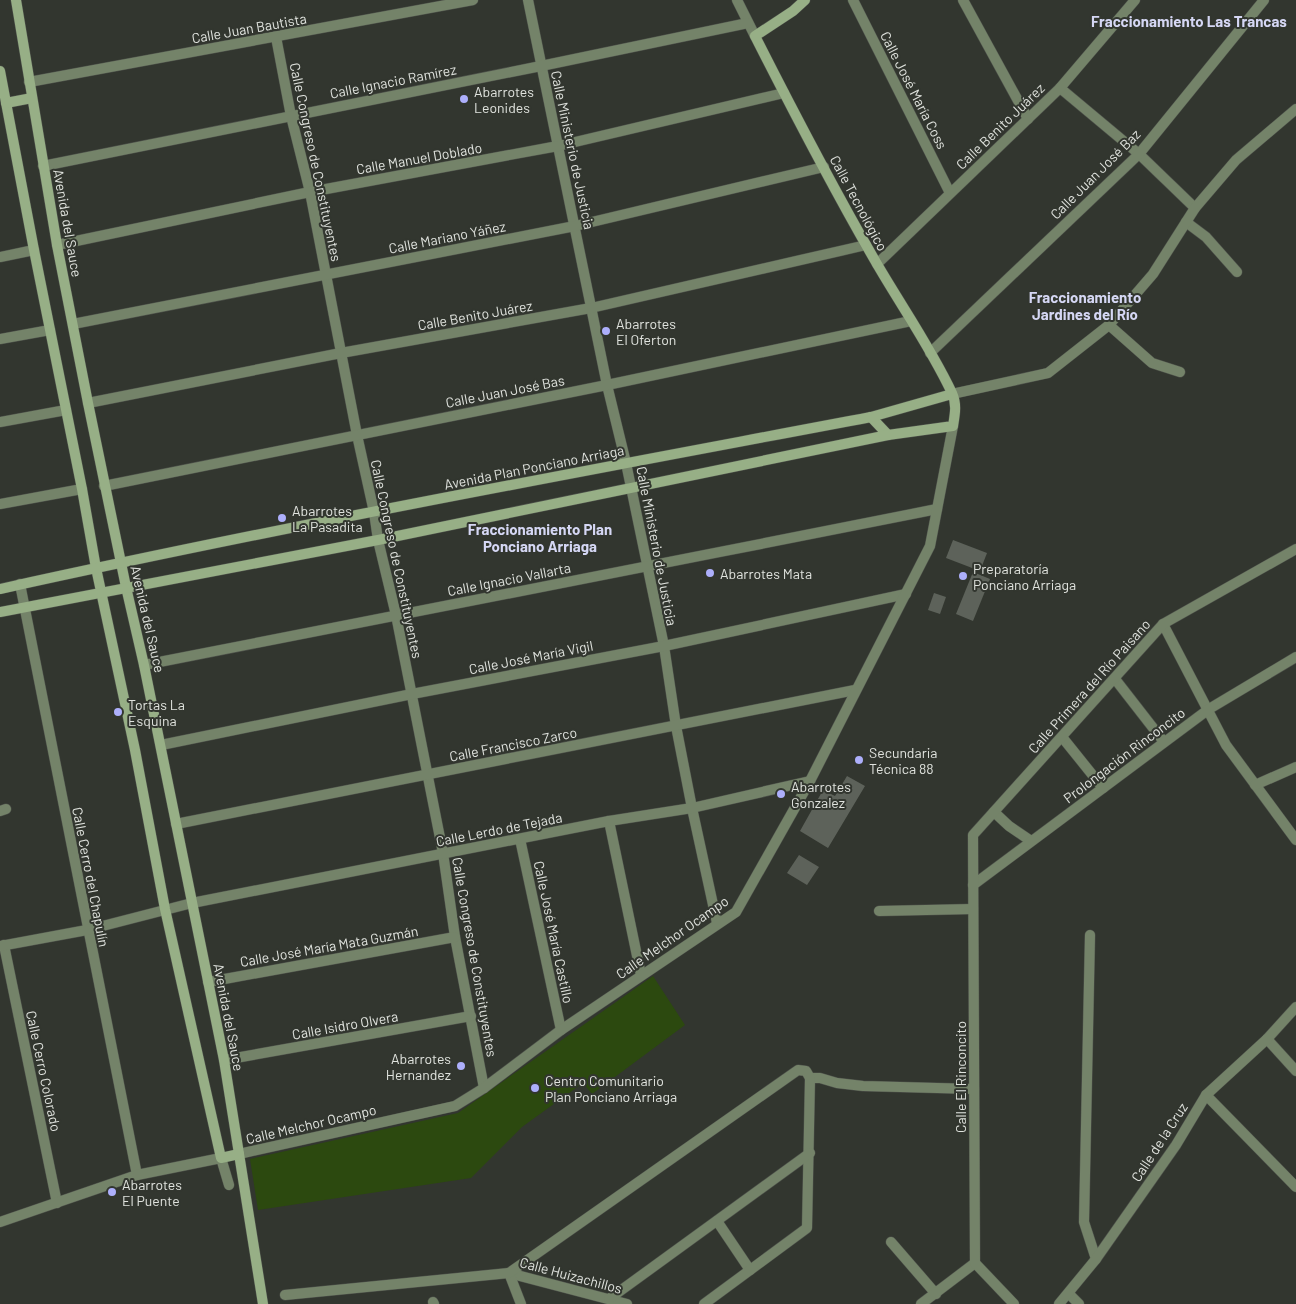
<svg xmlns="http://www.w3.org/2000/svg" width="1296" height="1304" font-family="Barlow,sans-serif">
  <rect width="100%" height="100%" fill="#32362f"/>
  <path fill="#2c490f" d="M 653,976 L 685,1025 L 592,1094 L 583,1083 L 522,1127 L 471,1178 L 258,1210 L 250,1159 L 458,1113 Z"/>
  <g fill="#5d625a">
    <path d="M 953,540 L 987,553 L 980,571 L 946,558 Z"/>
    <path d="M 973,572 L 990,579 L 973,621 L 956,614 Z"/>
    <path d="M 934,593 L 946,597 L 940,614 L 928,610 Z"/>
    <path d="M 847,776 L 865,786 L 828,848 L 800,831 L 823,790 L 835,796 Z"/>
    <path d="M 799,855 L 819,867 L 807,885 L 787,873 Z"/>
  </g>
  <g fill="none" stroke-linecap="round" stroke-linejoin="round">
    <defs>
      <g id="street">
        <path d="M 528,0 L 607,385 L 626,463 L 664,646 L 676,726 L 692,808 L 717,923"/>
        <path d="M 737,0 L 755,36"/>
        <path d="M 853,0 L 950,193"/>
        <path d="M 963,0 L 1028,119"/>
        <path d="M 276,37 L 291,116 L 310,192 L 357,435 L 374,512 L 378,540 L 396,615 L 443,853 L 455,937 L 484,1088"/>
        <path d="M 29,82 L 473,0"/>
        <path d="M 1060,88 L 1139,154 L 1195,208"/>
        <path d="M 43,166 L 541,66 L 748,23"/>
        <path d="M 1186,222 L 1206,237 L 1237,272"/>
        <path d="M 57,245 L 310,192 L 558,146 L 784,93"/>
        <path d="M 0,257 L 34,250"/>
        <path d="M 877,264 L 1060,88 L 1135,0"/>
        <path d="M 73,324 L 575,226 L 824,167"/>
        <path d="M 1109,325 L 1152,363 L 1180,372"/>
        <path d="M 0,339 L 50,330"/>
        <path d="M 930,353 L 1139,154 L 1264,0"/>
        <path d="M 952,394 L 1048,373 L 1109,325 L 1153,274 L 1195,208 L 1236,160 L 1296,109"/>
        <path d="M 88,403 L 341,353 L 591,308 L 866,245"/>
        <path d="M 0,422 L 66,410"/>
        <path d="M 104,486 L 607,385 L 911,321"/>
        <path d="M 0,504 L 82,489"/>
        <path d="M 20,584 L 137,1175"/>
        <path d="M 1163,624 L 1226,745 L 1296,840"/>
        <path d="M 144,665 C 409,612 673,562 937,509"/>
        <path d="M 1115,679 L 1164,742"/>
        <path d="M 1062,737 L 1103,788"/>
        <path d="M 161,745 L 412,694 L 664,646 L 906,594"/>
        <path d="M 1255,785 L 1296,767"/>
        <path d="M 0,811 L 6,809"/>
        <path d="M 994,812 L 1009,826 L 1031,841"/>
        <path d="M 609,821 L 641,975"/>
        <path d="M 176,824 L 855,690"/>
        <path d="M 520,839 L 561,1030"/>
        <path d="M 973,885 L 1209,709 L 1296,657"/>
        <path d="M 879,911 L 973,909"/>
        <path d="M 1090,935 L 1084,1222 L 1096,1259"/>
        <path d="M 4,945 L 57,1203"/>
        <path d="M 0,946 L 87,930 L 192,903 L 609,821 L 692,808 L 810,781"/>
        <path d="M 208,982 L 455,937"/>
        <path d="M 1267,1039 L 1296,1071"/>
        <path d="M 224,1060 L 471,1016"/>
        <path d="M 810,1078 L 820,1078 L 837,1083 L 863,1086 L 974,1089"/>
        <path d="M 1206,1095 L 1296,1187"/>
        <path d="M 239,1154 L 455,1106 L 484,1088 L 561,1030 L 736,912 L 810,781 L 930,546 L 953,426"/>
        <path d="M 717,1221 L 750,1270"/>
        <path d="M 0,1222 L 137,1175 L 221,1158 L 229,1185"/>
        <path d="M 891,1242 L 936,1294"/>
        <path d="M 509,1273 L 627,1304"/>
        <path d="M 509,1273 L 521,1304"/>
        <path d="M 1069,1294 L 1079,1304"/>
        <path d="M 285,1295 L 509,1273 L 798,1070 L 806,1071 L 810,1078 L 807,1228 L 704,1304"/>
        <path d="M 609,1299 L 810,1153"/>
        <path d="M 433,1302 L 434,1304"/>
        <path d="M 921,1304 L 975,1263"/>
        <path d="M 1014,1304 L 975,1263 L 973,835 L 1163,624 L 1296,549"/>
        <path d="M 1059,1304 L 1096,1259 L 1176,1145 L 1206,1095 L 1267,1039 L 1296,1007"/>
      </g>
      <g id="secondary">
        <path d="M 16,0 L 57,245 L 88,403 L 126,587 L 144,665 L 224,1060 L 263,1304"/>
        <path d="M 0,71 L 34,250 L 82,489 L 96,568 L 135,750 L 165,909 L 221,1158 L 239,1154"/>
        <path d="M 6,103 L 32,98"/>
        <path d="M 871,417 L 888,435"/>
        <path d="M 0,589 C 289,525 580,472 871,417 L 952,394"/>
        <path d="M 0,612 L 378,540 L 888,435 L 953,426 C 955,414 957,404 952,393 C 931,348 902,307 877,264 C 834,190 794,113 755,36 L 793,11 L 805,0"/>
      </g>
    </defs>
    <use href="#street" stroke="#4e524b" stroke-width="11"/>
    <use href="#secondary" stroke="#4e524b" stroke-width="11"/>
    <use href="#street" stroke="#748369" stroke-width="10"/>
    <use href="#secondary" stroke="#97af86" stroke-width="10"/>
  </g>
  <g fill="#adaffb" stroke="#32362f" stroke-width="2">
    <circle cx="464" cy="99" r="5"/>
    <circle cx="606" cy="331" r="5"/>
    <circle cx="282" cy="518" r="5"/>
    <circle cx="710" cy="573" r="5"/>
    <circle cx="963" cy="576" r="5"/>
    <circle cx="118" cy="712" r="5"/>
    <circle cx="859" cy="760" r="5"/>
    <circle cx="781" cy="794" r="5"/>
    <circle cx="461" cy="1066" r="5"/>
    <circle cx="535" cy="1088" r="5"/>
    <circle cx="112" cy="1192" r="5"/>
  </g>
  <g text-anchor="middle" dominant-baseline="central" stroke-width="4" stroke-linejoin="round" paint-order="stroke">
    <g font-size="14" fill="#e0e3de" stroke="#32362f">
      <text transform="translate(249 28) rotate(-10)">Calle Juan Bautista</text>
      <text transform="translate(393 81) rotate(-11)">Calle Ignacio Ramírez</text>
      <text transform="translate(914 90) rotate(63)">Calle José María Coss</text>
      <text transform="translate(1000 126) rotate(-44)">Calle Benito Juárez</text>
      <text transform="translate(573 150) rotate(78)">Calle Ministerio de Justicia</text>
      <text transform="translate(419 158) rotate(-10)">Calle Manuel Doblado</text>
      <text transform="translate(316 162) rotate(78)">Calle Congreso de Constituyentes</text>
      <text transform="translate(1095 174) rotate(-45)">Calle Juan José Baz</text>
      <text transform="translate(859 203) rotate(62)">Calle Tecnológico</text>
      <text transform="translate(68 223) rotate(80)">Avenida del Sauce</text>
      <text transform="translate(447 237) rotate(-11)">Calle Mariano Yáñez</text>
      <text transform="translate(475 315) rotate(-10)">Calle Benito Juárez</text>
      <text transform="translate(505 391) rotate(-11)">Calle Juan José Bas</text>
      <text transform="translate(534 467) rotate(-11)">Avenida Plan Ponciano Arriaga</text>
      <text transform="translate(657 546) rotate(79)">Calle Ministerio de Justicia</text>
      <text transform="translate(397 559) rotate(78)">Calle Congreso de Constituyentes</text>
      <text transform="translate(509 579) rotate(-11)">Calle Ignacio Vallarta</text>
      <text transform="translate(148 619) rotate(77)">Avenida del Sauce</text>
      <text transform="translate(531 657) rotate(-11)">Calle José María Vigil</text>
      <text transform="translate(1089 686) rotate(-48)">Calle Primera del Río Paisano</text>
      <text transform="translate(513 744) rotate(-11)">Calle Francisco Zarco</text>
      <text transform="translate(1124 755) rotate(-37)">Prolongación Rinconcito</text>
      <text transform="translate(499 829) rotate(-11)">Calle Lerdo de Tejada</text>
      <text transform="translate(91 877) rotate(79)">Calle Cerro del Chapulín</text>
      <text transform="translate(554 932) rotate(78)">Calle José María Castillo</text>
      <text transform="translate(672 937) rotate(-35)">Calle Melchor Ocampo</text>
      <text transform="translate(329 946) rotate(-10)">Calle José María Mata Guzmán</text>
      <text transform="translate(475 957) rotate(80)">Calle Congreso de Constituyentes</text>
      <text transform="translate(229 1017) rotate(79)">Avenida del Sauce</text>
      <text transform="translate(345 1025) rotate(-10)">Calle Isidro Olvera</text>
      <text transform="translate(44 1071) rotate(78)">Calle Cerro Colorado</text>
      <text transform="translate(960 1077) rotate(-90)">Calle El Rinconcito</text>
      <text transform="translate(311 1124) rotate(-13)">Calle Melchor Ocampo</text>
      <text transform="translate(1159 1142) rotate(-57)">Calle de la Cruz</text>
      <text transform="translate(571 1275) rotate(15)">Calle Huizachillos</text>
    </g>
    <g font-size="14" fill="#e0e3de" stroke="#32362f" text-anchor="start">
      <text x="474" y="91">Abarrotes<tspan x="474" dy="16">Leonides</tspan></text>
      <text x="616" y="323">Abarrotes<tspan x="616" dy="16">El Oferton</tspan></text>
      <text x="292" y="510">Abarrotes<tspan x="292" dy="16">La Pasadita</tspan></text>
      <text x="973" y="568">Preparatoría<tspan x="973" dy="16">Ponciano Arriaga</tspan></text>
      <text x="720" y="573">Abarrotes Mata</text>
      <text x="128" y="704">Tortas La<tspan x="128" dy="16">Esquina</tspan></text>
      <text x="869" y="752">Secundaria<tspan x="869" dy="16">Técnica 88</tspan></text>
      <text x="791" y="786">Abarrotes<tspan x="791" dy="16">Gonzalez</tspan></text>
      <text x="451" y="1058" text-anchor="end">Abarrotes<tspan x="451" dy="16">Hernandez</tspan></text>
      <text x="545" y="1080">Centro Comunitario<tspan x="545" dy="16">Plan Ponciano Arriaga</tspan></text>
      <text x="122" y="1184">Abarrotes<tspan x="122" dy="16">El Puente</tspan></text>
    </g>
    <g font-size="15" font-weight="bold" fill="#d5d7f4" stroke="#32362f">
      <text x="1189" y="21">Fraccionamiento Las Trancas</text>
      <text x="1085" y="297">Fraccionamiento<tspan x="1085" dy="17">Jardines del Río</tspan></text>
      <text x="540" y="529">Fraccionamiento Plan<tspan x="540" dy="17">Ponciano Arriaga</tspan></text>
    </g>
  </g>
</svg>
